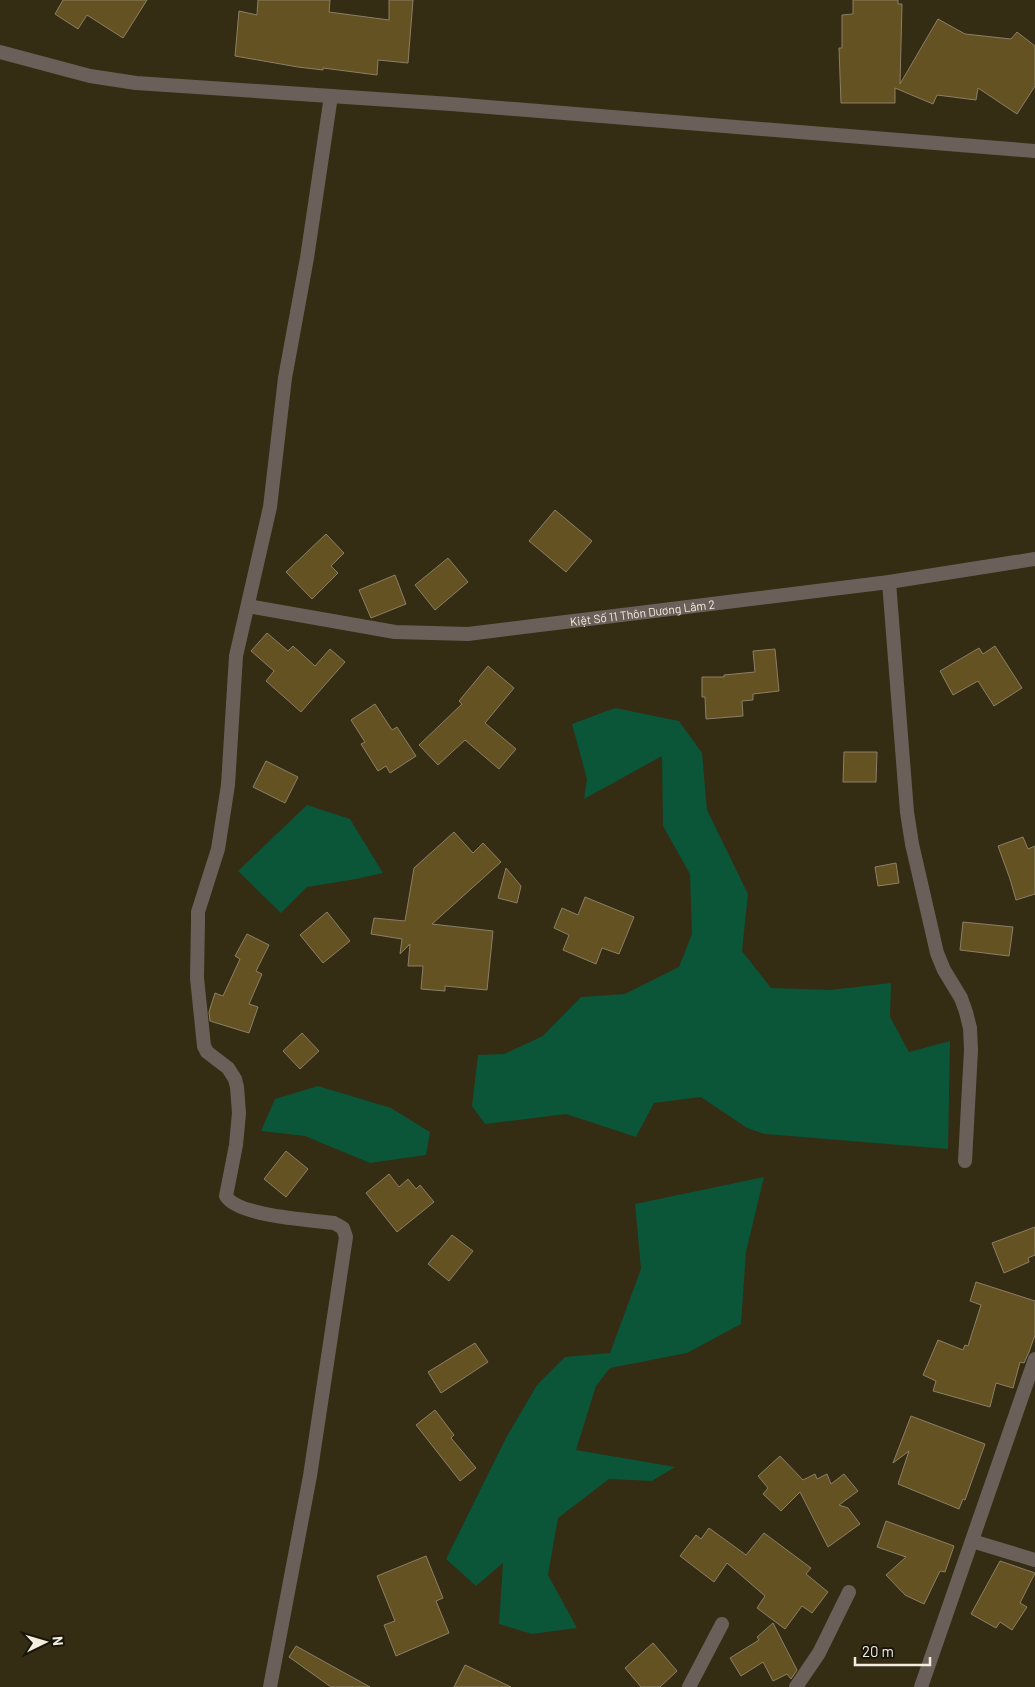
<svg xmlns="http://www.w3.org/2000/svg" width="1035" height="1687" font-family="Barlow,sans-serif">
  <rect width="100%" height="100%" fill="#352c14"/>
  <g fill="#0b5538">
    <path d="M 615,708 L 679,721 L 702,753 L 707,810 L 748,894 L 742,951 L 771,988 L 830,990 L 891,983 L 890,1017 L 909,1052 L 950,1041 L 948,1149 L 765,1134 L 747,1128 L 701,1097 L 654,1103 L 636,1137 L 566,1114 L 485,1124 L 472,1106 L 478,1055 L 504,1054 L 543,1036 L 581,997 L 625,994 L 679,967 L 692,934 L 690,874 L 663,826 L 662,756 L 584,799 L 587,779 L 572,724 Z"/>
    <path d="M 307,805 L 350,819 L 383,873 L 356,879 L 307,887 L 281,913 L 238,871 Z"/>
    <path d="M 318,1086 L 391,1108 L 430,1132 L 426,1155 L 370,1163 L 305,1136 L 261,1131 L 275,1099 Z"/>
    <path d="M 764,1177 L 746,1252 L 741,1324 L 687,1353 L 610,1368 L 596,1386 L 576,1450 L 675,1467 L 652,1481 L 609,1479 L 558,1518 L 548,1575 L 577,1628 L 532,1634 L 499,1624 L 503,1563 L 476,1586 L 446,1559 L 506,1438 L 537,1385 L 565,1357 L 610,1353 L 641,1269 L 635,1204 Z"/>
  </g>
  <g fill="#645222" stroke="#8b8067">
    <path d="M 63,0 L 147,0 L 123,38 L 87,15 L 78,29 L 55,14 Z"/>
    <path d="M 258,0 L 330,0 L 329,12 L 389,20 L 389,0 L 413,0 L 408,63 L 378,60 L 377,75 L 323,68 L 323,70 L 298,67 L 235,56 L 239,11 L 257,15 Z"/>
    <path d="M 853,0 L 898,0 L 898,4 L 902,4 L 900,84 L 938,19 L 965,34 L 1011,39 L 1017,32 L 1035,46 L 1035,86 L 1017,114 L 978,88 L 976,100 L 937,95 L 933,104 L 895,88 L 895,103 L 841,103 L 839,48 L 842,48 L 842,15 L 853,14 Z"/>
    <path d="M 555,510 L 592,541 L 566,572 L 529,541 Z"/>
    <path d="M 326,534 L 344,553 L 331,566 L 338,573 L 312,599 L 286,572 Z"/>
    <path d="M 448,558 L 468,582 L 435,610 L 415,585 Z"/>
    <path d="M 395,575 L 406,604 L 371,618 L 359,590 Z"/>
    <path d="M 267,633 L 288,651 L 293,646 L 315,666 L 330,649 L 345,662 L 301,712 L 266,681 L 274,671 L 251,651 Z"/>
    <path d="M 995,646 L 1022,688 L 994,706 L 978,681 L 953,695 L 940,671 L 979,648 L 983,654 Z"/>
    <path d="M 775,649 L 779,691 L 753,694 L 753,700 L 742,701 L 743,716 L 706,719 L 705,697 L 702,697 L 702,677 L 724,677 L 724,675 L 755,672 L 753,651 Z"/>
    <path d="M 488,666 L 514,688 L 485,723 L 516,749 L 499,769 L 465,740 L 438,765 L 419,745 L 462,704 L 459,701 Z"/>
    <path d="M 375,704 L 392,730 L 397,727 L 416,756 L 390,773 L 386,766 L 378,771 L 361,744 L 365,742 L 351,720 Z"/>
    <path d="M 844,752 L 877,752 L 876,782 L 843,782 Z"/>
    <path d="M 266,761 L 298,777 L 285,803 L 253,787 Z"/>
    <path d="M 454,832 L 473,853 L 483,843 L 501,862 L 432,924 L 493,931 L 487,990 L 445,986 L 445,991 L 421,989 L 423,966 L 408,966 L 410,944 L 400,954 L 402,939 L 371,934 L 374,918 L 405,921 L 414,868 Z"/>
    <path d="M 1023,837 L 1028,849 L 1035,846 L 1035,894 L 1016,900 L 1010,879 L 998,846 Z"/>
    <path d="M 896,863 L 899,883 L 878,886 L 875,867 Z"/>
    <path d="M 506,868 L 521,886 L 517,903 L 498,898 Z"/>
    <path d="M 585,897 L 634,917 L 619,954 L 602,948 L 596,964 L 563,950 L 569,935 L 554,928 L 562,908 L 578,915 Z"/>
    <path d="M 327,912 L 350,941 L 323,963 L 300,935 Z"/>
    <path d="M 963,922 L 1013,927 L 1009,956 L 960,950 Z"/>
    <path d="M 247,934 L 269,945 L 256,971 L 262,974 L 249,1004 L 258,1007 L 249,1033 L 210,1021 L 209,1012 L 215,993 L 223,996 L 240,959 L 235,956 Z"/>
    <path d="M 302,1033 L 319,1051 L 300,1069 L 283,1051 Z"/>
    <path d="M 286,1151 L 308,1169 L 286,1197 L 264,1179 Z"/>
    <path d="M 389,1174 L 399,1187 L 408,1179 L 416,1189 L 420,1185 L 434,1202 L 397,1232 L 366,1193 Z"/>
    <path d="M 1035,1227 L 1035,1255 L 1028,1258 L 1029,1262 L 1004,1273 L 992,1243 Z"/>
    <path d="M 452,1235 L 473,1251 L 449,1281 L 428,1264 Z"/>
    <path d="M 976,1282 L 1035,1301 L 1035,1335 L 1029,1352 L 1024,1363 L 1020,1362 L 1013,1388 L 996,1383 L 990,1407 L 933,1391 L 936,1381 L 923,1375 L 938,1340 L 963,1350 L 965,1345 L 968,1346 L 981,1305 L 970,1301 Z"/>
    <path d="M 475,1343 L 488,1362 L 441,1393 L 428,1372 Z"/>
    <path d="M 435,1410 L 454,1435 L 451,1438 L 476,1468 L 460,1481 L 416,1425 Z"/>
    <path d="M 911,1416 L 985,1444 L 965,1500 L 963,1499 L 959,1509 L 898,1484 L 909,1451 L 893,1463 Z"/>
    <path d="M 780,1456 L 803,1480 L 815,1474 L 817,1479 L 827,1474 L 831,1484 L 844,1474 L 858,1491 L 839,1505 L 848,1508 L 860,1524 L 828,1547 L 800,1492 L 781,1511 L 763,1494 L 768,1488 L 758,1476 Z"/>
    <path d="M 886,1521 L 954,1546 L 945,1572 L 940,1571 L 924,1604 L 905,1595 L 886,1575 L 906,1557 L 877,1547 Z"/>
    <path d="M 709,1528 L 746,1555 L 764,1533 L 811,1568 L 806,1574 L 828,1592 L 812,1613 L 802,1606 L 785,1629 L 757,1608 L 765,1596 L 727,1563 L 714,1582 L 680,1556 L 696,1535 L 701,1539 Z"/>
    <path d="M 426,1556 L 443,1598 L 436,1601 L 449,1633 L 396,1656 L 384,1625 L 395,1621 L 377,1576 Z"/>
    <path d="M 1000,1561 L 1035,1573 L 1020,1603 L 1027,1607 L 1012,1630 L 1000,1622 L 996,1628 L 971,1614 Z"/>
    <path d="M 773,1623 L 797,1670 L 791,1679 L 787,1674 L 773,1681 L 763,1662 L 741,1676 L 730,1658 L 759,1640 L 757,1637 Z"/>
    <path d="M 653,1643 L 677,1671 L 660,1687 L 641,1687 L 625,1668 Z"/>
    <path d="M 296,1646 L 370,1687 L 331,1687 L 289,1657 Z"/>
    <path d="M 465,1665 L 511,1687 L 454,1687 Z"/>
  </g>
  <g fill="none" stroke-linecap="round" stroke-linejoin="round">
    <g stroke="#6b6059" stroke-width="14">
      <path d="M 889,582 L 907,812 L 912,844 L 937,953 L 944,970 L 961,998 L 966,1012 L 970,1028 L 971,1050 L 965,1161"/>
      <path id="s1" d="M 248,606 L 395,632 L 468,634 L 889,582 L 1035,559"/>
      <path d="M 972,1541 L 1035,1560"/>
      <path d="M 270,1687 L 310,1476 L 346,1237 L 343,1228 L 334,1223 C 311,1220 237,1216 226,1196 L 236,1145 L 239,1113 L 237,1087 L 235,1079 L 228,1068 L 207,1052 L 204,1046 L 197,978 L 198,921 L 198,912 L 218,849 L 228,785 L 236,656 L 270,507 L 285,378 L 307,258 L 331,96"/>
      <path d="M 689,1687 L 722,1624"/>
      <path d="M 796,1687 L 819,1653 L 849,1592"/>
    </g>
    <g stroke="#6b6059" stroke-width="14">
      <path d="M 0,52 L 90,76 L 136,83 L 451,104 L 1035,151"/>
      <path d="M 921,1687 L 1035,1359"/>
    </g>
  </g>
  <g text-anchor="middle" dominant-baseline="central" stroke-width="4" stroke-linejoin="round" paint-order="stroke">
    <g font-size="12" fill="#f2eddf" stroke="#19150a">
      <text stroke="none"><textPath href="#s1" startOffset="398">Kiệt Số 11 Thôn Dương Lâm 2</textPath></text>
    </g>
  </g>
  <g transform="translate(45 1642) rotate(85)" stroke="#19150a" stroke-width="4" paint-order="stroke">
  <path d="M0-4L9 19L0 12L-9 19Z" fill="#f2eddf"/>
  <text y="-8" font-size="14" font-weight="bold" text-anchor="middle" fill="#f2eddf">N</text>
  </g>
  <path d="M855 1657v8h75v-8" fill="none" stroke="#f2eddf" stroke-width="2.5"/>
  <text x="862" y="1657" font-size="15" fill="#f2eddf" stroke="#19150a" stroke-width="4" paint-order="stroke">20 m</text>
</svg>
